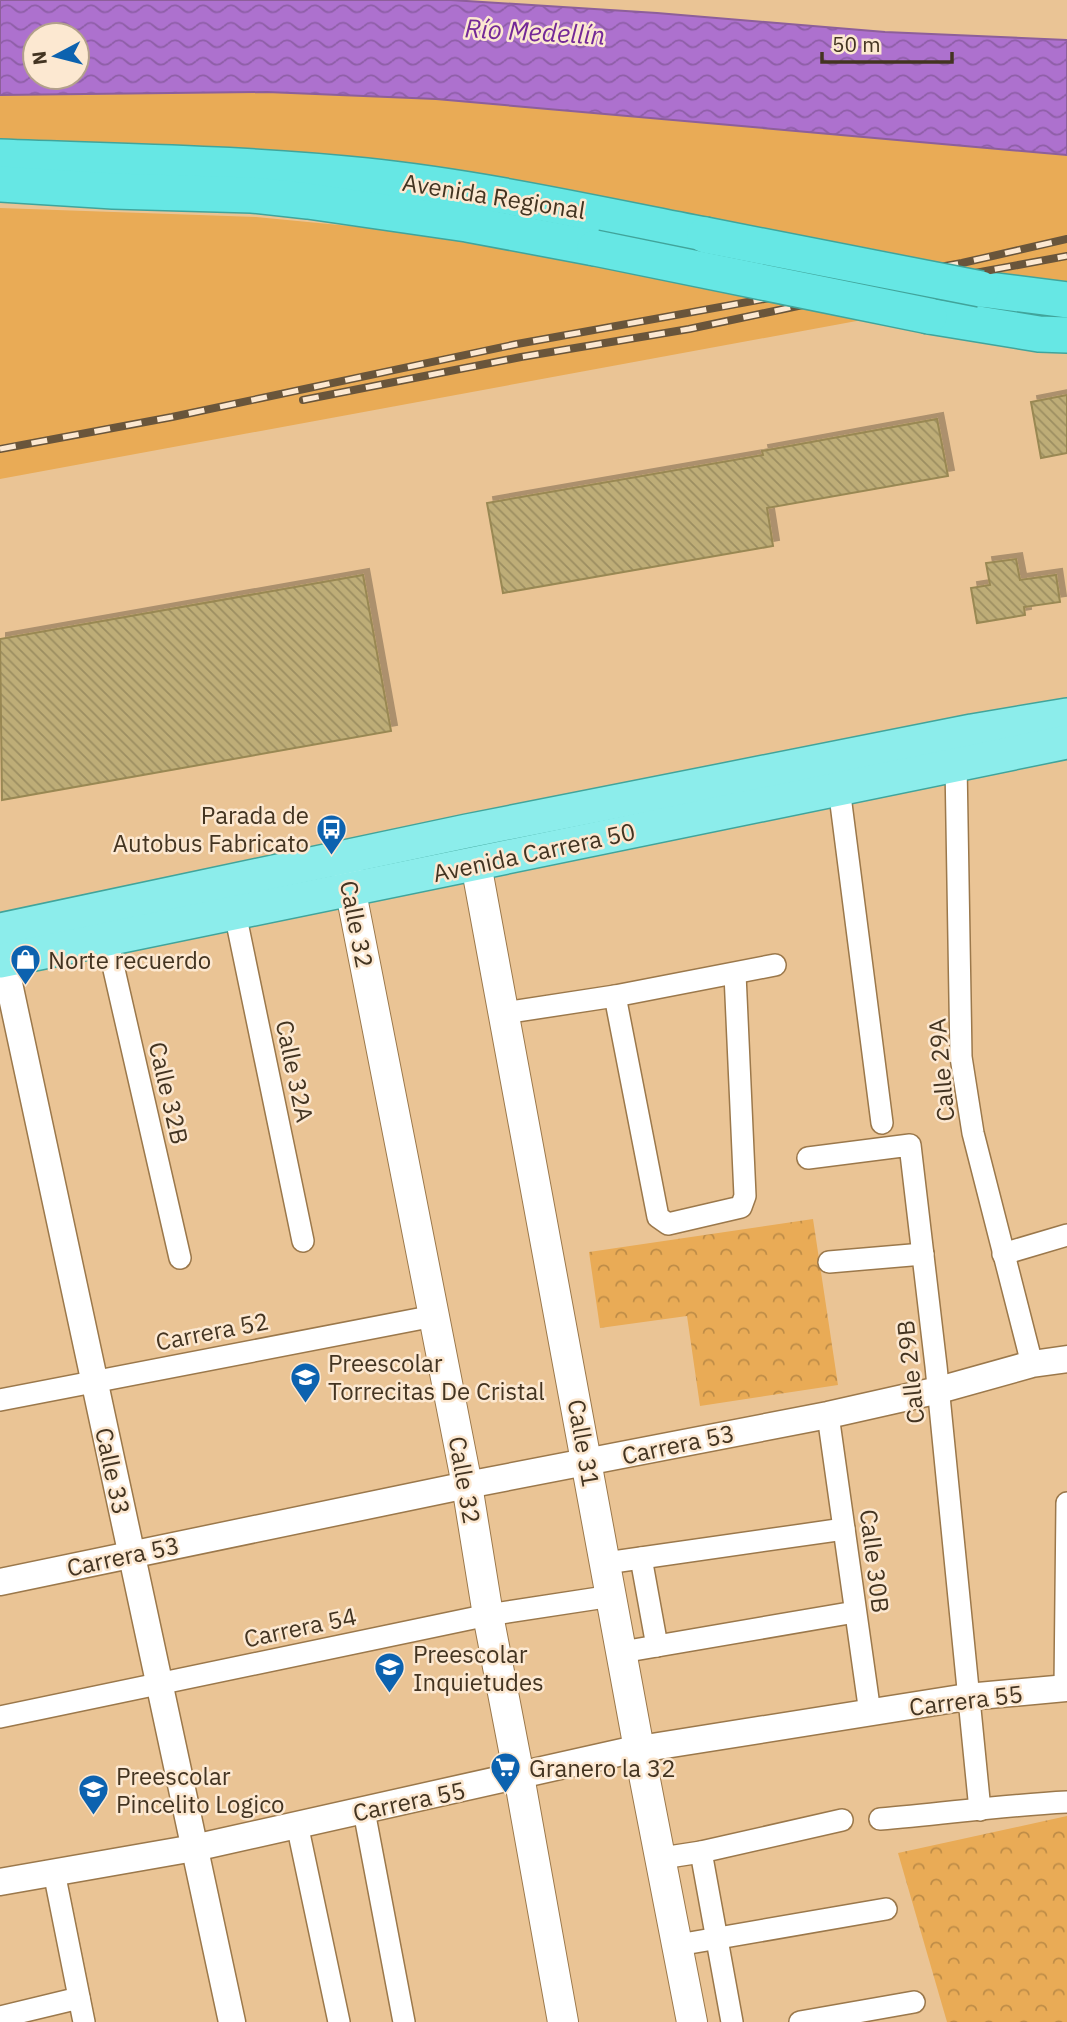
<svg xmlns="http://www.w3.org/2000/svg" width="1067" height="2022" font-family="'IBM Plex Sans',sans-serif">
  <defs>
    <pattern id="park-crowns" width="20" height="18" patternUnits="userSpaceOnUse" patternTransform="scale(1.75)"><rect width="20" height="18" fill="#e9ab56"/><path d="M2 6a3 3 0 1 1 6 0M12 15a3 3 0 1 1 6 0" fill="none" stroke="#be8c47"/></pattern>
    <pattern id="water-waves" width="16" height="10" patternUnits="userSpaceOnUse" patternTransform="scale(1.75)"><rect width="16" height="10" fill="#ad71ce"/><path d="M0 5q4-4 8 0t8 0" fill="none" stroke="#8e5ea7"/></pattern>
    <pattern id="building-back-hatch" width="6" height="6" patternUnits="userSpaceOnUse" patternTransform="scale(1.75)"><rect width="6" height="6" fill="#bead77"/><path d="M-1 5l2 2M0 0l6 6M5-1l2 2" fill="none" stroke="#9c8e61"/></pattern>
    <filter id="shadow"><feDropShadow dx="6" dy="-6" stdDeviation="0" flood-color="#0004"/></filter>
  </defs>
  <rect width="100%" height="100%" fill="#eac495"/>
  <path fill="#e9ab56" d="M 267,92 L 436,99 L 1067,155 L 1067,289 L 862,320 L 0,479 L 0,208 L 256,217 L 443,235 L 659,278 L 890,252 L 573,195 L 0,149 L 0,95 Z"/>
  <g fill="url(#park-crowns)">
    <path d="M 813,1219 L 838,1385 L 700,1406 L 687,1316 L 600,1328 L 589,1252 Z"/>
    <path d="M 1067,1816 L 1067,2022 L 947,2022 L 898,1853 Z"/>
  </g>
  <path fill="url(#water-waves)" stroke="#8d5f9a" stroke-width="2" fill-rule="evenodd" d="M 0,0 L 451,0 L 657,13 L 885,32 L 1067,40 L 1067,155 L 436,99 L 267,92 L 0,95 ZM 35,35 L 77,35 L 77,77 L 35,77 Z"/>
  <g fill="url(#building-back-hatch)" stroke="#998853" stroke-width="2" filter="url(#shadow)">
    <path d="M 1067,395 L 1067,453 L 1041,458 L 1031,402 Z"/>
    <path d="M 937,419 L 948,476 L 767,508 L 773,546 L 503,593 L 487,503 L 763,455 L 762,451 Z"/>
    <path d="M 1016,559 L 1020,580 L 1056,575 L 1060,602 L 1024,607 L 1025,615 L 977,623 L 971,588 L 990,585 L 986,563 Z"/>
    <path d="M 363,575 L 391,731 L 2,800 L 0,639 Z"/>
  </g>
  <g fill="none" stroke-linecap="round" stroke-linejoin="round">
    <defs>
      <g id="minor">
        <path d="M 956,764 L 961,1057 L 973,1133 L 1032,1364"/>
        <path d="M 839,788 L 882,1123"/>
        <path d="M 235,913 L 303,1241"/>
        <path d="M 107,939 L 180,1258"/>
        <path d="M 615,996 L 658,1217 L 668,1224 L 741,1207 L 745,1196 L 735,974"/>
        <path d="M 504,1013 L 615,996 L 775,965"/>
        <path d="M 808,1158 L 910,1145 L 936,1366 L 980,1810"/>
        <path d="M 1003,1254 L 1067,1235"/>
        <path d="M 829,1262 L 923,1254"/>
        <path d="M 0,1400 L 434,1316"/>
        <path d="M 828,1415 L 870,1713"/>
        <path d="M 641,1558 L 657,1646"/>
        <path d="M 606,1563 L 844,1529"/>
        <path d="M 622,1652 L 855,1612"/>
        <path d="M 1065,1688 L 1067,1503"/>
        <path d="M 0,1717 L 488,1615 L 612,1596"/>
        <path d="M 364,1811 L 404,2022"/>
        <path d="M 880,1819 C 942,1814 1004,1805 1067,1802"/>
        <path d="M 297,1824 L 339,2022"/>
        <path d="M 701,1852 L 732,2022"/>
        <path d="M 662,1858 L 701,1852 L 842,1820"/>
        <path d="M 54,1872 L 84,2022"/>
        <path d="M 678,1945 L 886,1909"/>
        <path d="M 0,2017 L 79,1998"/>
        <path d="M 800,2022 L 914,2002"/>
      </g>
      <g id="tertiary">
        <path d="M 4,960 L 232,2022"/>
        <path d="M 0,1582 L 467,1485 L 828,1415 L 939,1390 L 1032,1364 L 1067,1359"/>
        <path d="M 0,1882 L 194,1848 L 627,1751 L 967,1697 L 1067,1688"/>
      </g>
      <g id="secondary">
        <path d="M 476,864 L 639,1749 L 692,2022"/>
        <path d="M 346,867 L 467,1485 L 488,1615 L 519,1776 L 563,2022"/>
      </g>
      <g id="primary">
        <path d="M 0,930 L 467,831 L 972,731 L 1067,715"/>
        <path d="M 0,961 L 1067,742"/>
      </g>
      <g id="trunk">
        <path d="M 0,157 C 122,162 244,163 366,176 C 480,188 592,213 705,235"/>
        <path d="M 0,184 L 113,191 L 252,195 L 308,201 L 467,224 L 595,248"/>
        <path d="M 981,289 L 1067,300"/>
        <path d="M 929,316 L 1039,334 L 1067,335"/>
      </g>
    </defs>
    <use href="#minor" stroke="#9b784b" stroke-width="24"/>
    <use href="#tertiary" stroke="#9b784b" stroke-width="29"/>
    <use href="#secondary" stroke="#9b784b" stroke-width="32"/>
    <use href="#primary" stroke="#41a49b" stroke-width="36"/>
    <use href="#trunk" stroke="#41a49b" stroke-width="38"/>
    <use href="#minor" stroke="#fff" stroke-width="21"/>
    <use href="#tertiary" stroke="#fff" stroke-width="26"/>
    <use href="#secondary" stroke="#fff" stroke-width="30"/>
    <use href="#primary" stroke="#8cedeb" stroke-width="33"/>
    <use href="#trunk" stroke="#66e7e4" stroke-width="35"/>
    <defs>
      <g id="rail">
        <path d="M 303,400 L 521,357 L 689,329 L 817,302 L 1067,256"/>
        <path d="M 0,449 L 172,417 L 517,344 L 962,263 L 1067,239"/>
      </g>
    </defs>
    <use href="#rail" stroke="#69553b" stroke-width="8"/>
    <use href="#rail" stroke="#fce8d1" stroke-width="5" stroke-dasharray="16" stroke-linecap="butt"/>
    <defs>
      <g id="trunk-bridge">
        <path d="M 705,235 L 981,289"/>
        <path d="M 595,248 L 929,316"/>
      </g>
    </defs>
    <use href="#trunk-bridge" stroke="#41a49b" stroke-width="38" stroke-linecap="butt"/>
    <use href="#trunk-bridge" stroke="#66e7e4" stroke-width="35"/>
  </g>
  <defs>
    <symbol id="bus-pin" viewBox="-11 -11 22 30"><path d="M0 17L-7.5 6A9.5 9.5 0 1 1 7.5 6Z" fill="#0c62af" stroke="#fce8d1"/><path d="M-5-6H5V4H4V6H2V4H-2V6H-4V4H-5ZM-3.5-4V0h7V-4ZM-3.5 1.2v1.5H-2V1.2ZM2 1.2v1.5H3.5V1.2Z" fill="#fff"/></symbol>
    <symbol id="shop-pin" viewBox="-11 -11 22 30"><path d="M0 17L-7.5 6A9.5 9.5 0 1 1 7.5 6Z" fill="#0c62af" stroke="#fce8d1"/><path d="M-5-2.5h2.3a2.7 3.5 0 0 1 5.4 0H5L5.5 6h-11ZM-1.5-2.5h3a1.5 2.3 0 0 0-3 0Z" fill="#fff"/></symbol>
    <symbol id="school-pin" viewBox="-11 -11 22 30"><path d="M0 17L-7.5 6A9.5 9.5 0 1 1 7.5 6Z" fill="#0c62af" stroke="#fce8d1"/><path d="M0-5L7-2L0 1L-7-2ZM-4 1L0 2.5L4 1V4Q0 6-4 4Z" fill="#fff"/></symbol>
    <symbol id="supermarket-pin" viewBox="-11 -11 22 30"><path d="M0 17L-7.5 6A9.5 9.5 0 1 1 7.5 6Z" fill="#0c62af" stroke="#fce8d1"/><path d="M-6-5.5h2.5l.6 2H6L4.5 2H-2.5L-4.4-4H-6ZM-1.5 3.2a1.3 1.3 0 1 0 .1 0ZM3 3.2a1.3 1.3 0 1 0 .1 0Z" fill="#fff"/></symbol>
  </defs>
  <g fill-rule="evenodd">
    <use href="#bus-pin" x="314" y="812" width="35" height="47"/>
    <use href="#shop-pin" x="8" y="942" width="35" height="47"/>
    <use href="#school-pin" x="288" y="1360" width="35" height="47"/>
    <use href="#school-pin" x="372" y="1650" width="35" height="47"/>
    <use href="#supermarket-pin" x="488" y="1750" width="35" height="47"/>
    <use href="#school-pin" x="76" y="1772" width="35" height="47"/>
  </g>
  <g text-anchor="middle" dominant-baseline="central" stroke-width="5" stroke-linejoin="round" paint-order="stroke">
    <g font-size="24" fill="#433421" stroke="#fce8d1">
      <text transform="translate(494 196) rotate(9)">Avenida Regional</text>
      <text transform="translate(534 852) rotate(-12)">Avenida Carrera 50</text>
      <text transform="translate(357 924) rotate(79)">Calle 32</text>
      <text transform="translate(941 1070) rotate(-95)">Calle 29A</text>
      <text transform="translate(295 1071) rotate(78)">Calle 32A</text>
      <text transform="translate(169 1093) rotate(77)">Calle 32B</text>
      <text transform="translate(212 1331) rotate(-11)">Carrera 52</text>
      <text transform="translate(910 1372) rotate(-96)">Calle 29B</text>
      <text transform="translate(584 1443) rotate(80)">Calle 31</text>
      <text transform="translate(678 1444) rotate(-12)">Carrera 53</text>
      <text transform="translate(113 1471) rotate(78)">Calle 33</text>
      <text transform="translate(465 1480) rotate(80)">Calle 32</text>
      <text transform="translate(123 1556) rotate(-12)">Carrera 53</text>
      <text transform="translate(875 1561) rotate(83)">Calle 30B</text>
      <text transform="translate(300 1627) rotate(-12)">Carrera 54</text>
      <text transform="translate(966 1700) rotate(-7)">Carrera 55</text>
      <text transform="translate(409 1801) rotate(-12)">Carrera 55</text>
    </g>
    <g font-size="24" fill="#433421" stroke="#fce8d1" text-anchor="start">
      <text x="309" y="815" text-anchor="end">Parada de<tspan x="309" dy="28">Autobus Fabricato</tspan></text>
      <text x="48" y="960">Norte recuerdo</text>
      <text x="328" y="1363">Preescolar<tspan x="328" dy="28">Torrecitas De Cristal</tspan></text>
      <text x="413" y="1654">Preescolar<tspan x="413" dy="28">Inquietudes</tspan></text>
      <text x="529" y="1768">Granero la 32</text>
      <text x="116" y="1776">Preescolar<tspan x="116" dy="28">Pincelito Logico</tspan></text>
    </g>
    <g font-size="26" font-style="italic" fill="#742897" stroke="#fce8d1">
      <text transform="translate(535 31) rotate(3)">Río Medellín</text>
    </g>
  </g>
  <g transform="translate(56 56) rotate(263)"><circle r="33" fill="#fce8d1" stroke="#b2a08b" stroke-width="2"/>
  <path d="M0-5L12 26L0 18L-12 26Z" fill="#0c62af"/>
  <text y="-10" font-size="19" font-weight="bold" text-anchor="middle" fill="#433421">N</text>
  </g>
  <path d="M822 52v10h130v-10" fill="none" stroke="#433421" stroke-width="3.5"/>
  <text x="832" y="52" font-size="21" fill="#433421" stroke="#fce8d1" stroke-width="5" paint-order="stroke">50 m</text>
</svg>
